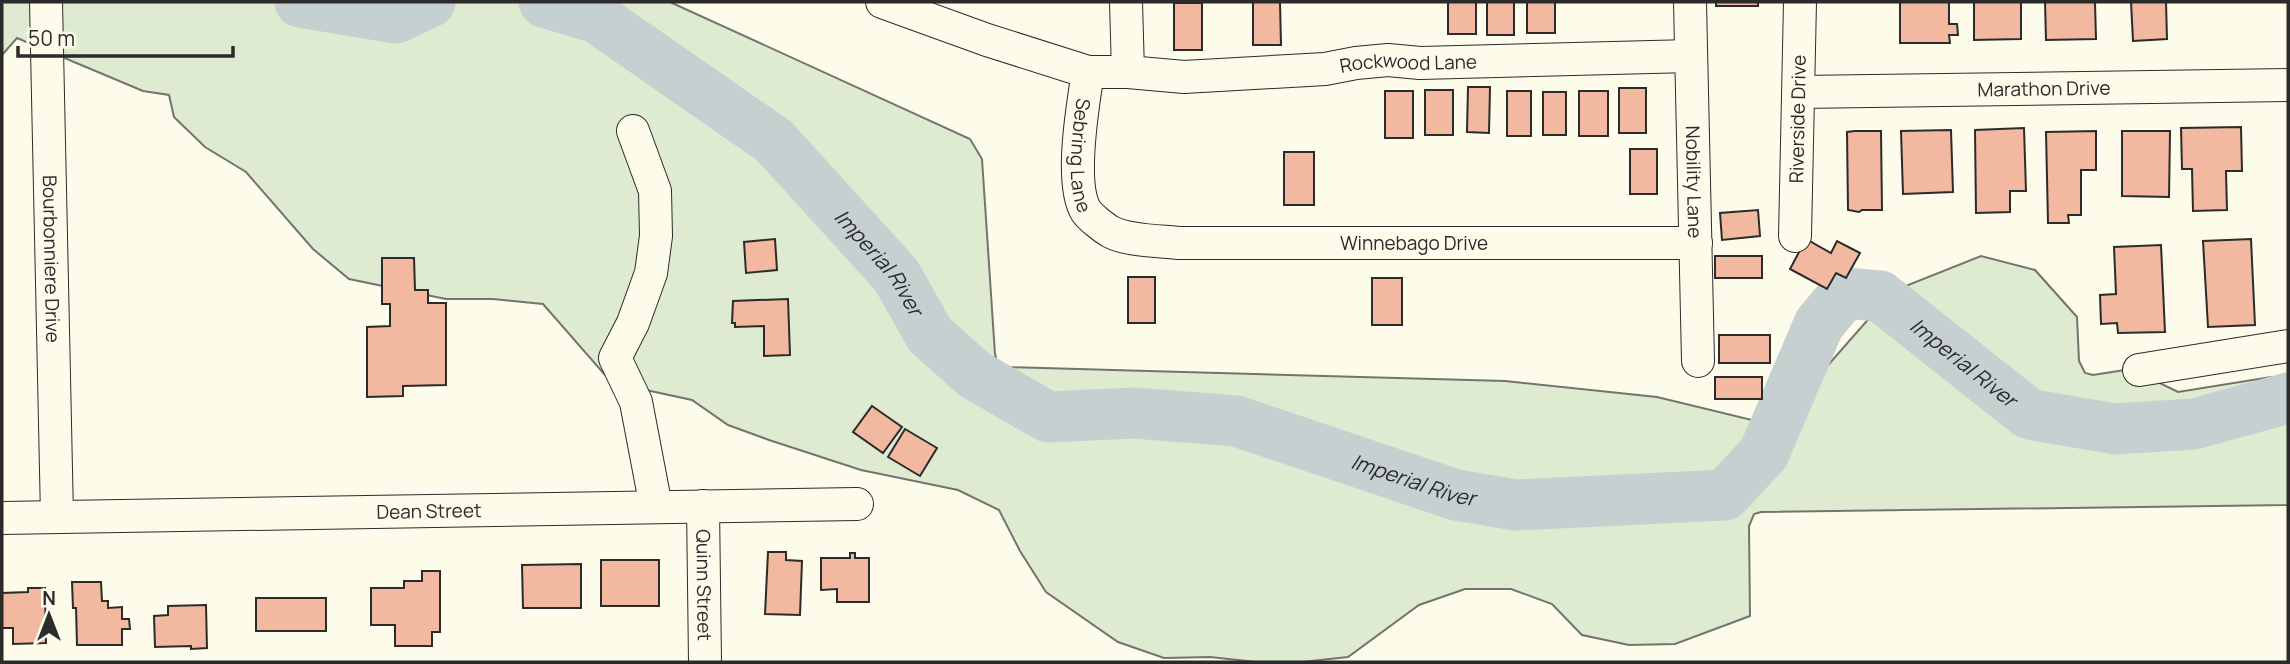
<svg xmlns="http://www.w3.org/2000/svg" width="2290" height="664" font-family="Manrope,sans-serif">
  <rect width="100%" height="100%" fill="#fdfbea"/>
  <path fill="#deebd1" stroke="#74746e" stroke-width="2" d="M 2,2 L 670,2 L 970,139 L 982,159 L 995,354 L 997,362 L 1004,367 L 1505,381 L 1657,397 L 1764,423 L 1771,419 L 1815,380 L 1893,291 L 1981,256 L 2035,270 L 2077,317 L 2079,361 L 2085,373 L 2093,375 L 2131,369 L 2178,392 L 2271,377 L 2288,382 L 2288,505 L 1761,512 L 1754,514 L 1749,526 L 1750,616 L 1675,644 L 1629,645 L 1582,635 L 1552,604 L 1511,589 L 1465,589 L 1419,605 L 1348,657 L 1302,662 L 1256,662 L 1210,657 L 1164,658 L 1118,642 L 1046,592 L 1020,551 L 999,510 L 958,490 L 861,470 L 769,440 L 728,425 L 692,400 L 646,390 L 605,375 L 543,304 L 493,299 L 446,299 L 349,279 L 313,249 L 246,172 L 205,147 L 174,117 L 169,95 L 143,91 L 17,38 L 2,55 Z"/>
  <g fill="none" stroke-linecap="round" stroke-linejoin="round">
    <g stroke="#c7d0d0" stroke-width="51">
      <path d="M 300,2 L 396,18 L 430,2"/>
      <path id="s1" d="M 544,2 L 597,18 L 774,141 L 896,275 L 930,335 L 975,375 L 1048,417 L 1134,413 L 1236,421 L 1456,495 L 1516,505 L 1725,495 L 1764,453 L 1819,324 L 1845,293 L 1880,296 L 2029,414 L 2115,429 L 2194,424 L 2288,398"/>
    </g>
  </g>
  <g fill="#f2b8a0" stroke="#2b2b2b" stroke-width="2">
    <path d="M 1253,2 L 1280,2 L 1281,45 L 1253,45 Z"/>
    <rect x="1448" y="2" width="28" height="32"/>
    <rect x="1487" y="2" width="27" height="33"/>
    <rect x="1527" y="2" width="28" height="31"/>
    <rect x="1716" y="2" width="42" height="4"/>
    <path d="M 1900,2 L 1949,2 L 1949,24 L 1957,24 L 1958,35 L 1949,35 L 1950,43 L 1900,43 Z"/>
    <path d="M 1974,2 L 2021,2 L 2021,39 L 1974,40 Z"/>
    <path d="M 2045,2 L 2095,2 L 2096,39 L 2046,40 Z"/>
    <path d="M 2131,2 L 2166,2 L 2167,39 L 2133,41 Z"/>
    <rect x="1174" y="3" width="28" height="47"/>
    <path d="M 1468,87 L 1490,87 L 1489,133 L 1467,132 Z"/>
    <rect x="1619" y="88" width="27" height="45"/>
    <rect x="1425" y="90" width="28" height="45"/>
    <rect x="1385" y="91" width="28" height="47"/>
    <rect x="1507" y="91" width="24" height="45"/>
    <rect x="1579" y="91" width="29" height="45"/>
    <rect x="1543" y="92" width="23" height="43"/>
    <path d="M 2241,127 L 2242,171 L 2226,171 L 2227,210 L 2193,211 L 2192,169 L 2182,169 L 2181,128 Z"/>
    <path d="M 2024,128 L 2026,191 L 2010,191 L 2010,212 L 1976,213 L 1975,130 Z"/>
    <path d="M 1951,130 L 1953,192 L 1903,194 L 1901,131 Z"/>
    <path d="M 1855,131 L 1881,131 L 1882,210 L 1862,210 L 1859,212 L 1848,210 L 1847,132 Z"/>
    <path d="M 2096,131 L 2096,170 L 2081,170 L 2081,215 L 2068,215 L 2069,223 L 2048,223 L 2046,132 Z"/>
    <path d="M 2122,131 L 2170,131 L 2169,197 L 2122,196 Z"/>
    <rect x="1630" y="149" width="27" height="45"/>
    <rect x="1284" y="152" width="30" height="53"/>
    <path d="M 1758,210 L 1760,236 L 1722,240 L 1720,213 Z"/>
    <path d="M 775,239 L 777,270 L 746,273 L 744,242 Z"/>
    <path d="M 1806,239 L 1831,253 L 1837,241 L 1860,253 L 1846,278 L 1836,273 L 1827,289 L 1790,269 Z"/>
    <path d="M 2251,239 L 2255,325 L 2208,327 L 2203,241 Z"/>
    <path d="M 2161,245 L 2165,332 L 2118,333 L 2117,323 L 2101,324 L 2100,295 L 2116,294 L 2114,247 Z"/>
    <rect x="1715" y="256" width="47" height="22"/>
    <path d="M 382,258 L 414,258 L 415,290 L 428,290 L 428,303 L 446,303 L 446,385 L 403,386 L 403,396 L 367,397 L 367,327 L 390,326 L 390,304 L 382,304 Z"/>
    <rect x="1128" y="277" width="27" height="46"/>
    <rect x="1372" y="278" width="30" height="47"/>
    <path d="M 788,299 L 790,355 L 764,356 L 764,326 L 735,327 L 735,323 L 732,323 L 733,301 Z"/>
    <rect x="1719" y="335" width="51" height="28"/>
    <rect x="1715" y="377" width="47" height="22"/>
    <path d="M 872,406 L 902,427 L 883,453 L 853,432 Z"/>
    <path d="M 905,429 L 937,448 L 920,476 L 888,457 Z"/>
    <path d="M 768,552 L 786,552 L 786,560 L 802,561 L 800,615 L 765,614 Z"/>
    <path d="M 850,553 L 855,553 L 855,558 L 869,558 L 869,602 L 837,602 L 837,589 L 821,590 L 821,558 L 850,558 Z"/>
    <rect x="601" y="560" width="58" height="46"/>
    <path d="M 581,564 L 581,608 L 523,608 L 522,565 Z"/>
    <path d="M 422,571 L 440,571 L 440,632 L 432,632 L 432,646 L 395,646 L 395,625 L 371,625 L 371,588 L 404,588 L 404,581 L 422,581 Z"/>
    <path d="M 72,582 L 101,582 L 102,601 L 108,601 L 108,608 L 122,607 L 122,619 L 129,619 L 130,629 L 122,629 L 122,645 L 77,645 L 76,608 L 73,608 Z"/>
    <path d="M 28,588 L 45,588 L 46,643 L 13,644 L 13,628 L 2,628 L 2,593 L 28,592 Z"/>
    <rect x="256" y="598" width="70" height="33"/>
    <path d="M 206,605 L 207,648 L 191,649 L 191,646 L 155,647 L 154,616 L 168,615 L 168,606 Z"/>
  </g>
  <g fill="none" stroke-linecap="round" stroke-linejoin="round">
    <defs>
      <g id="minor">
        <path id="s2" d="M 46,2 L 57,517"/>
        <path id="s3" d="M 882,2 L 987,40 L 1088,72 L 1128,72 L 1184,77 L 1325,69 L 1356,63 L 1388,60 L 1420,63 L 1691,56"/>
        <path d="M 1126,2 L 1128,72"/>
        <path id="s4" d="M 1690,2 L 1698,361"/>
        <path id="s5" d="M 1088,72 C 1083,104 1069,183 1086,211 C 1090,217 1104,228 1111,232 C 1128,241 1160,241 1179,243 L 1696,243"/>
        <path id="s6" d="M 1799,92 L 2288,85"/>
        <path d="M 633,131 L 655,191 L 656,236 L 651,273 L 633,323 L 615,358 L 636,402 L 656,507"/>
        <path id="s7" d="M 1795,236 L 1800,2"/>
        <path d="M 2139,370 L 2288,346"/>
        <path id="s8" d="M 703,506 L 705,662"/>
        <path id="s9" d="M 2,518 L 857,504"/>
      </g>
    </defs>
    <use href="#minor" stroke="#2b2b2b" stroke-width="34"/>
    <use href="#minor" stroke="#fdfbea" stroke-width="32"/>
  </g>
  <g text-anchor="middle" dominant-baseline="central" stroke-width="5" stroke-linejoin="round" paint-order="stroke">
    <g font-size="19" fill="#2b2b2b" stroke="#fdfbea">
      <text stroke="none"><textPath href="#s3" startOffset="539">Rockwood Lane</textPath></text>
      <text stroke="none"><textPath href="#s6" startOffset="245">Marathon Drive</textPath></text>
      <text stroke="none"><textPath href="#s7" startOffset="117">Riverside Drive</textPath></text>
      <text stroke="none"><textPath href="#s5" startOffset="84">Sebring Lane</textPath></text>
      <text stroke="none"><textPath href="#s4" startOffset="180">Nobility Lane</textPath></text>
      <text stroke="none"><textPath href="#s5" startOffset="478">Winnebago Drive</textPath></text>
      <text stroke="none"><textPath href="#s2" startOffset="257">Bourbonniere Drive</textPath></text>
      <text stroke="none"><textPath href="#s9" startOffset="427">Dean Street</textPath></text>
      <text stroke="none"><textPath href="#s8" startOffset="79">Quinn Street</textPath></text>
    </g>
    <g font-size="21" font-style="italic" fill="#2b2b2b" stroke="#fdfbea">
      <text stroke="none"><textPath href="#s1" startOffset="432">Imperial River</textPath></text>
      <text stroke="none"><textPath href="#s1" startOffset="1736">Imperial River</textPath></text>
      <text stroke="none"><textPath href="#s1" startOffset="1041">Imperial River</textPath></text>
    </g>
  </g>
  <rect width="2290" height="664" fill="none" stroke="#2b2b2b" stroke-width="7"/>
  <g transform="translate(49 615)" stroke="#fdfbea" stroke-width="5" paint-order="stroke">
  <path d="M0-5L12 26L0 18L-12 26Z" fill="#2b2b2b"/>
  <text y="-10" font-size="19" font-weight="bold" text-anchor="middle" fill="#2b2b2b">N</text>
  </g>
  <path d="M18 46v10h215v-10" fill="none" stroke="#2b2b2b" stroke-width="3.5"/>
  <text x="28" y="46" font-size="21" fill="#2b2b2b" stroke="#fdfbea" stroke-width="5" paint-order="stroke">50 m</text>
</svg>
